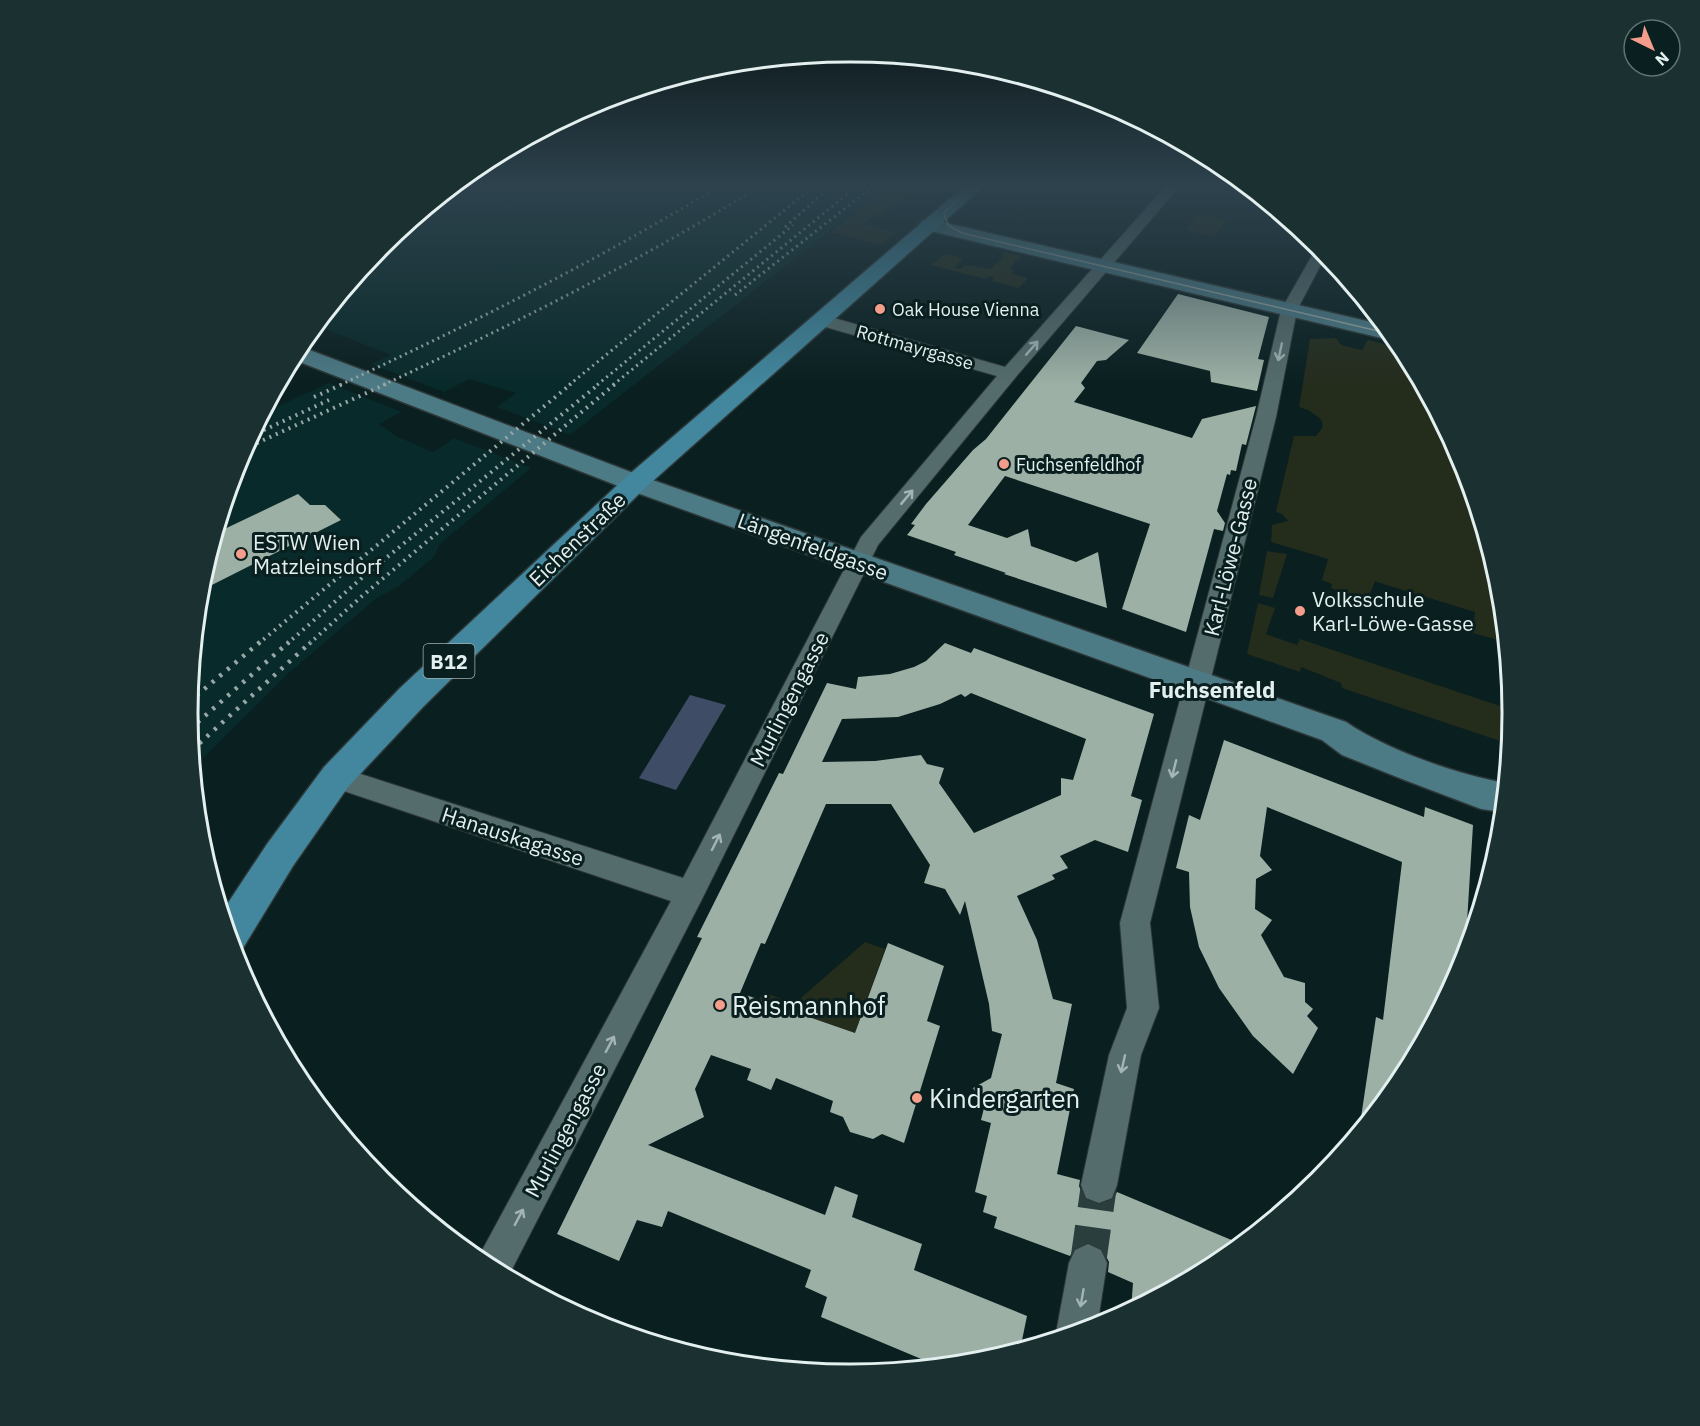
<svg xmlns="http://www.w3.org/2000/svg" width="1700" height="1426" font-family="'IBM Plex Sans',sans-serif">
  <rect width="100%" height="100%" fill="#0a1f1f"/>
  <g fill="#092a2a">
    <path d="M 472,187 L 886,187 L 570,435 L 497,407 L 516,393 L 469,379 L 444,392 L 371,364 L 391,355 L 316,325 L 382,245 L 437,200 Z"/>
    <path d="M 329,383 L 402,412 L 379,424 L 396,436 L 433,452 L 454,438 L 531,468 L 440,544 L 434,557 L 399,586 L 377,598 L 290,672 L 193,768 L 188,713 L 201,584 L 239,459 L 263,413 Z"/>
  </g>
  <g fill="#242c1c">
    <path d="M 890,187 L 919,187 L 913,191 L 907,190 L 906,192 L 911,193 L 880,216 L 874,215 L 863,224 L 895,233 L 881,245 L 831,232 Z"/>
    <path d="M 1197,214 L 1226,220 L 1214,237 L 1186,230 Z"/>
    <path d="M 1004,252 L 1021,256 L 1009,269 L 1014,271 L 1012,274 L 1028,278 L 1019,288 L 992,281 L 994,278 L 989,276 L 986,279 L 931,265 L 945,254 L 963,258 L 954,268 L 960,269 L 965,265 L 991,269 L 1004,256 L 1001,254 Z"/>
    <path d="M 1336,338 L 1341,345 L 1362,350 L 1368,340 L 1402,349 L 1462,460 L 1499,584 L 1505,642 L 1473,633 L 1475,612 L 1380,583 L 1375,581 L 1367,602 L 1331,588 L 1332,584 L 1322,580 L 1328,559 L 1271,542 L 1272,525 L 1288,521 L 1282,514 L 1276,512 L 1294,436 L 1316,436 L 1323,427 L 1321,419 L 1308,410 L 1299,407 L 1310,339 Z"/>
    <path d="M 1267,551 L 1287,554 L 1273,598 L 1259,595 Z"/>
    <path d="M 1258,603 L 1275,608 L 1266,634 L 1297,645 L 1300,639 L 1512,710 L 1509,744 L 1342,688 L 1341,683 L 1301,667 L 1300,672 L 1247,654 Z"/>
    <path d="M 865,942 L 885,949 L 855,1033 L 759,999 L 764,992 L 794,1004 Z"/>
  </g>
  <path fill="#3e4d65" d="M 690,695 L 726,705 L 676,790 L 639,778 Z"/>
  <g fill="#9cb0a5" fill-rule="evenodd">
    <path d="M 1178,294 L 1269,317 L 1258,359 L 1264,360 L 1257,391 L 1211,382 L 1210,371 L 1137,353 Z"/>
    <path d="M 1076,326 L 1129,340 L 1106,360 L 1097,361 L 1081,383 L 1085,388 L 1074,402 L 1192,438 L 1202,419 L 1256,406 L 1246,445 L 1242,444 L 1236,471 L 1231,470 L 1230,475 L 1227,474 L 1217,511 L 1225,523 L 1223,531 L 1214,529 L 1186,632 L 1122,609 L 1150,524 L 1005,476 L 968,525 L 1007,538 L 1028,529 L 1031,546 L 1076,562 L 1098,552 L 1107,608 L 1004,574 L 1006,573 L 954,555 L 956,552 L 907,535 L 915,525 L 911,524 L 926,504 L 973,450 L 986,439 Z"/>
    <path d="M 298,494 L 310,505 L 325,505 L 341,520 L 200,591 L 216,533 Z"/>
    <path d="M 945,643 L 971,653 L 974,648 L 1154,714 L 1131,796 L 1142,800 L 1128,852 L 1095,840 L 1060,856 L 1068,868 L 1052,875 L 1055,879 L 1017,896 L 1037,940 L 1053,999 L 1072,1004 L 1056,1083 L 1074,1089 L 1057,1174 L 1080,1180 L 1079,1186 L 1084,1199 L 1098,1205 L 1113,1200 L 1117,1192 L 1241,1244 L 1218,1264 L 1131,1310 L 1133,1283 L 1108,1272 L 1109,1262 L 1102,1248 L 1087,1242 L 1074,1248 L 1070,1256 L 994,1228 L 997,1217 L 983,1212 L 987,1196 L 975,1192 L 991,1123 L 981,1120 L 984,1108 L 973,1088 L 991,1078 L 1002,1034 L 992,1031 L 989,1004 L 965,901 L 960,915 L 945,889 L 924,883 L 930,865 L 891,804 L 826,804 L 765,944 L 761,943 L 740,993 L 855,1033 L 888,943 L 944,966 L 927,1021 L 940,1026 L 904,1143 L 882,1134 L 873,1139 L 850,1132 L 843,1117 L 830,1112 L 833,1101 L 776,1078 L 771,1090 L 747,1080 L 751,1069 L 711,1055 L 695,1089 L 704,1117 L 648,1145 L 825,1215 L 835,1186 L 858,1195 L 852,1217 L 922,1244 L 914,1270 L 1027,1316 L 1020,1350 L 979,1362 L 938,1366 L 821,1317 L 827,1297 L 805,1287 L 811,1270 L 668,1211 L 662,1227 L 637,1220 L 619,1261 L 557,1234 L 702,938 L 697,937 L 779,773 L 783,774 L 827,683 L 856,689 L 858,677 L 890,674 L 914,667 L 926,661 ZM 971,693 L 1086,739 L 1073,780 L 1061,778 L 1061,795 L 974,833 L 939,783 L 944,768 L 927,764 L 921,755 L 875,761 L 822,762 L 842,719 L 898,717 L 940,704 L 961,694 L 965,697 Z"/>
    <path d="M 1224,740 L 1424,817 L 1425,807 L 1473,825 L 1465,955 L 1461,967 L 1400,1081 L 1359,1131 L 1376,1017 L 1383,1020 L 1402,862 L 1267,807 L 1260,856 L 1272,870 L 1256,879 L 1255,909 L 1272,920 L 1261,935 L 1284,977 L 1305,983 L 1305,1002 L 1313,1009 L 1307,1016 L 1318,1028 L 1293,1074 L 1253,1036 L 1219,988 L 1199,947 L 1190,907 L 1189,872 L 1176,868 L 1189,815 L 1200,820 Z"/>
  </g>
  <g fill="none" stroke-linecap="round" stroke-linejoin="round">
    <path stroke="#2b3e3e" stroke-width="36" stroke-dasharray="36 18" stroke-linecap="butt" d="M 1088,1263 L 1099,1185"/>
    <defs>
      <g id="street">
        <path d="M 1165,187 L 1179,187 L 1015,378 L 878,545 L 700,903 L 508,1277 L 477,1259 L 479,1256 L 671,901 L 326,785 L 323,777 L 326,769 L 336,766 L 683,878 L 861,537 L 997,376 L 815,324 L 813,320 L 815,316 L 827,316 L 1005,367 Z"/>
        <path d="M 1318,245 L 1326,255 L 1297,310 L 1276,417 L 1150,923 L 1159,1008 L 1141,1055 L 1117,1185 L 1112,1198 L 1099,1203 L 1086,1198 L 1081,1185 L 1109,1055 L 1127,1008 L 1120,923 L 1256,417 L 1281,310 Z"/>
        <path d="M 1088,1244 L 1101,1250 L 1107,1263 L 1097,1327 L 1059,1338 L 1056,1333 L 1069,1263 L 1075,1250 Z"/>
      </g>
      <g id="secondary">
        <path d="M 929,219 L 1384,325 L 1395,338 L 1390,340 L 922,229 L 919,225 L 922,221 Z"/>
        <path d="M 299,346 L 644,477 L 1346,722 C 1387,750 1456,774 1505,783 L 1502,812 L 1481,809 L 1402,779 L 1342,755 L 1322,740 L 626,489 L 292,359 Z"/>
      </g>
      <path id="primary" d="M 963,187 L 983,187 L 644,489 L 424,706 L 348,787 L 293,866 L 243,948 L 234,951 L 222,912 L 267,844 L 324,767 L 400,688 L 626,477 Z"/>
    </defs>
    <use href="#street" stroke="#2d3737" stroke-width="2"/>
    <use href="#secondary" stroke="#2d3737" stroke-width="3"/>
    <use href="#primary" stroke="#2d3737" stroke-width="3"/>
    <use href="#street" fill="#556c6c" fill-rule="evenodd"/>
    <use href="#secondary" fill="#4c7a85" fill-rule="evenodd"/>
    <use href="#primary" fill="#42879e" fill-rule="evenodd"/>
    <path stroke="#97a7a6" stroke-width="1.5" d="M 970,187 L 944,213 L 948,225 L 962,233 L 1391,334"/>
    <g stroke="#97a7a6" stroke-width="3" stroke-dasharray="2 4" stroke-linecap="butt">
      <path d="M 785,227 L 830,187"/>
      <path d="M 735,295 L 872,187"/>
      <path d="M 340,385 C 469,325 596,261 718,187"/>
      <path d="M 383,385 C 512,325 638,262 759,187"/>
      <path d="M 569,385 L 813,187"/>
      <path d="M 597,385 L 793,225"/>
      <path d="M 613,385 L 856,187"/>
    </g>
    <g stroke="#97a7a6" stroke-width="4" stroke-dasharray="2 5" stroke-linecap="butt">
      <path d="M 314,397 L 343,384"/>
      <path d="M 251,436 L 329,400"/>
      <path d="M 244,449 L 386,384"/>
      <path d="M 258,644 L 571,384"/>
      <path d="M 287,644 L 364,576 L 599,384"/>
      <path d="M 309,644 L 362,596 L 615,384"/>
    </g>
    <g stroke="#97a7a6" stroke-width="4.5" stroke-dasharray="3 7" stroke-linecap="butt">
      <path d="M 189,702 L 260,642"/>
      <path d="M 190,729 L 289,642"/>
      <path d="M 192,750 L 311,642"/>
    </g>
  </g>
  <defs><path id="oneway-shaft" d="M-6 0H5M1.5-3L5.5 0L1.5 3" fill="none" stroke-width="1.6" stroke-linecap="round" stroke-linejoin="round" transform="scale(1.5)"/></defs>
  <g stroke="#a3b5b4">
    <use href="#oneway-shaft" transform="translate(1032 348) rotate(-49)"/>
    <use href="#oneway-shaft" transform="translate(1280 352) rotate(102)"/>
    <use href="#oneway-shaft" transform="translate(907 497) rotate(-50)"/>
    <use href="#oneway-shaft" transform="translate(1174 769) rotate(104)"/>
    <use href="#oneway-shaft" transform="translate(716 842) rotate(-63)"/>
    <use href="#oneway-shaft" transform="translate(610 1044) rotate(-62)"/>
    <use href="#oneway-shaft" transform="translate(1123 1064) rotate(103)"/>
    <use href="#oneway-shaft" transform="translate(519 1217) rotate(-62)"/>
    <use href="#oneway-shaft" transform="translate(1082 1298) rotate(100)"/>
  </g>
  <linearGradient id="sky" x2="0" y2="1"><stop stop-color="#061111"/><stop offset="0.48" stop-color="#2d424d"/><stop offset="1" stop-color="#2d424d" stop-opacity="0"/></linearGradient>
  <rect width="1700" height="386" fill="url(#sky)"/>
  <g fill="#f49d8b" stroke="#0a1f1f" stroke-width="2">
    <circle cx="880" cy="309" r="6"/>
    <circle cx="1004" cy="464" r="6"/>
    <circle cx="241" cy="554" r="6"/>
    <circle cx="1300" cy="611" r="6"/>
    <circle cx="720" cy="1005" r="6"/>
    <circle cx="917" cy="1098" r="6"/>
  </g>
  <g text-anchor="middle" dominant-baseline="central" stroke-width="6" stroke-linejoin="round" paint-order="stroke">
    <g font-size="18" fill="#e3f0ef" stroke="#0a1f1f" text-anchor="start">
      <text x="892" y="309">Oak House Vienna</text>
      <text x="1016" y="464">Fuchsenfeldhof</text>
    </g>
    <g font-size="18" fill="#e3f0ef" stroke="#0a1f1f">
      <text transform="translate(915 347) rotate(16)">Rottmayrgasse</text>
    </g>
    <rect fill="#0a1f1f" stroke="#a2b1b1" stroke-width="1.5" x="423.5" y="644" width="51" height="34" rx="4.5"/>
    <g font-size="20" font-weight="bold" fill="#e3f0ef">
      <text x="449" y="661">B12</text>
    </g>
    <g font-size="21" fill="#e3f0ef" stroke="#0a1f1f">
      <text transform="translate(577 539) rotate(-44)">Eichenstraße</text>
      <text transform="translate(813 546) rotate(20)">Längenfeldgasse</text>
      <text transform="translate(1230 557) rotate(-76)">Karl-Löwe-Gasse</text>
      <text transform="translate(789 699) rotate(-63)">Murlingengasse</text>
      <text transform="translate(513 836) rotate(18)">Hanauskagasse</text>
      <text transform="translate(565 1130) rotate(-62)">Murlingengasse</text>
    </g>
    <g font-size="21" fill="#e3f0ef" stroke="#0a1f1f" text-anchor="start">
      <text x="253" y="542">ESTW Wien<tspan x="253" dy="24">Matzleinsdorf</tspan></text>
      <text x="1312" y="599">Volksschule<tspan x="1312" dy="24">Karl-Löwe-Gasse</tspan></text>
    </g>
    <g font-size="22" font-weight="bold" fill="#e3f0ef" stroke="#0a1f1f">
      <text x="1212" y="689">Fuchsenfeld</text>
    </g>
    <g font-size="26" fill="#e3f0ef" stroke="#0a1f1f" text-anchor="start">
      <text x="732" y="1005">Reismannhof</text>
      <text x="929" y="1098">Kindergarten</text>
    </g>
  </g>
  <path d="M0 0H1700V1426H0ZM849 62H851A651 651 0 0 1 1502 713V713A651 651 0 0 1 851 1364H849A651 651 0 0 1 198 713V713A651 651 0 0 1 849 62Z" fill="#1b3030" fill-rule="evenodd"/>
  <path fill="none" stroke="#e3f0ef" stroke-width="3" d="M849 62H851A651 651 0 0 1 1502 713V713A651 651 0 0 1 851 1364H849A651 651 0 0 1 198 713V713A651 651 0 0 1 849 62Z"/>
  <g transform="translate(1652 48) rotate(137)"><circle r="28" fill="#0a1f1f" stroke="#617372" stroke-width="1.5"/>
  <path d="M0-4.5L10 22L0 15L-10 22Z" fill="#f49d8b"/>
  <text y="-9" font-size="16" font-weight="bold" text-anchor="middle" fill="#e3f0ef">N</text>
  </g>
</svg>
